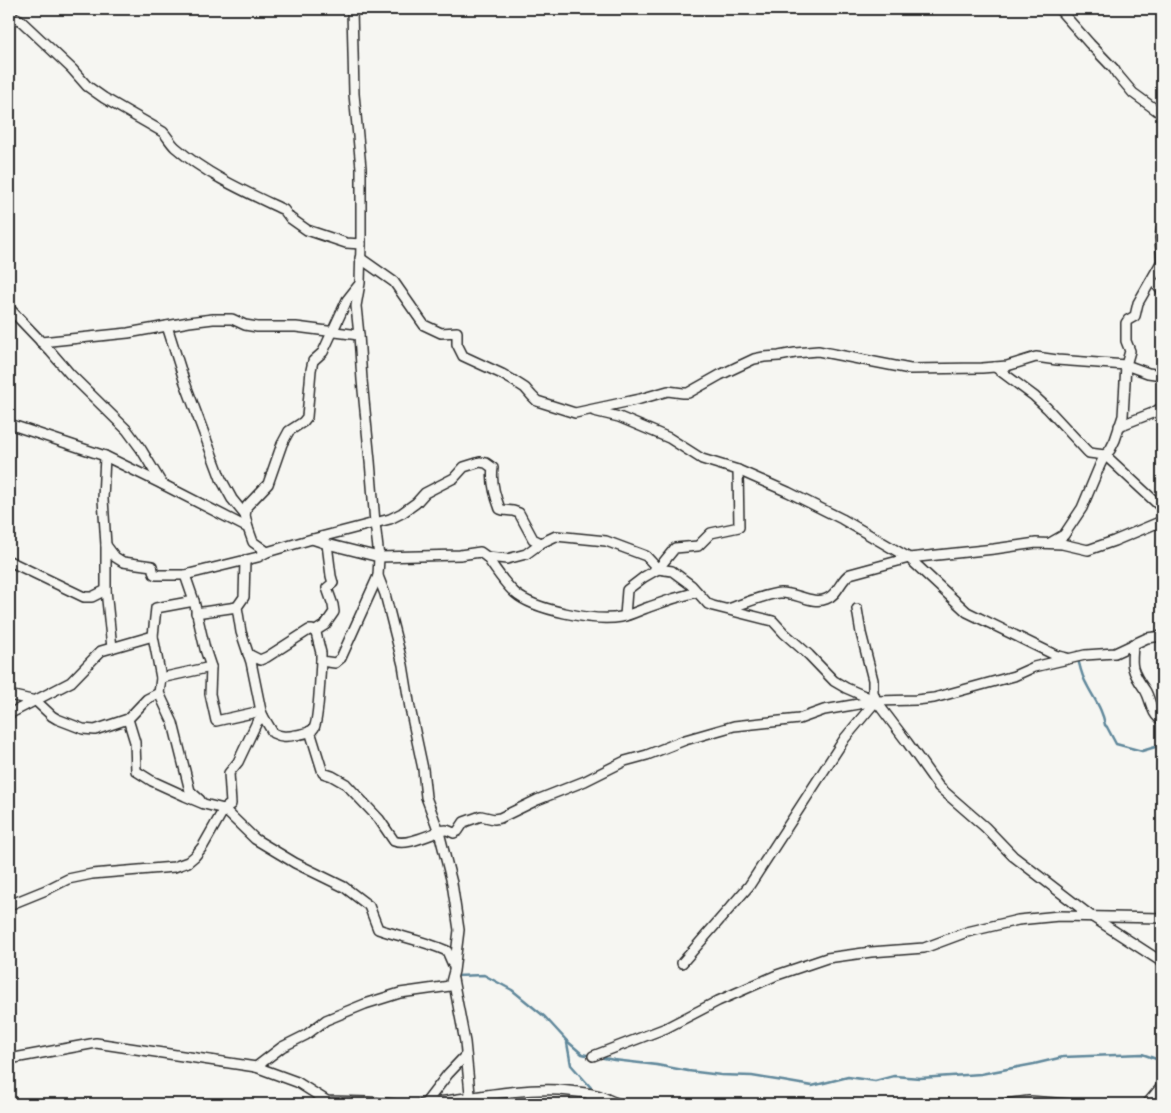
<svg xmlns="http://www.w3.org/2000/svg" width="1171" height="1113" font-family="'Architects Daughter',sans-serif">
  <rect width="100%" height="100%" fill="#f6f6f2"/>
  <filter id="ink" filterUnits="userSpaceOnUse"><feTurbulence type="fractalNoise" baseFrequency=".02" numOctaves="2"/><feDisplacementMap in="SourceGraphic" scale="10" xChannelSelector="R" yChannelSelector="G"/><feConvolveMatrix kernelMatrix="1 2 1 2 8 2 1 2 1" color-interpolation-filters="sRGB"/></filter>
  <g filter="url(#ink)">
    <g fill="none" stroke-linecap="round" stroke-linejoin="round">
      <g stroke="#61889b" stroke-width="2.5">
        <path d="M 1078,659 C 1080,667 1082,677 1087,685 C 1094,699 1103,710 1105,725 L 1107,727 L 1116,744 L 1142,751 L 1162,745"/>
        <path d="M 455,976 L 484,975 L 512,990 L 545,1017 L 567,1041 L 582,1054 L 591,1056"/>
        <path d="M 567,1043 L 571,1065 L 594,1091"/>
        <path d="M 599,1057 L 614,1060 L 657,1065 L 688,1071 L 721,1075 L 752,1076 L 783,1081 L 812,1086 L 848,1077 L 875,1081 L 894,1076 L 920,1078 L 981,1074 L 1034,1064 L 1063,1057 L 1142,1054 L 1162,1061"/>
      </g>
      <defs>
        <g id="minor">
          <path d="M 1059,9 L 1090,44 L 1114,69 L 1117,74 L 1133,93 L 1159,112 L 1162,116"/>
          <path d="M 9,15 L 20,20 L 72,69 L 87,86 L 104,98 L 163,132 C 167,136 170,142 175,147 C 207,175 246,192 284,210 L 290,218 L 307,230 L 346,243 L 361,244"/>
          <path d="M 360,258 L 394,282 L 424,325 L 441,333 L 457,332 L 457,344 L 463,356 L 502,374 L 514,381 L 525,388 L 532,396 L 537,401 L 575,413 L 640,399 L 668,391 L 683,393 L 688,393 L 720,375 L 754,359 L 764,357 L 779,356 L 795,353 L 818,351 L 910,369 L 982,368 L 1007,366 L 1036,357 L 1057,360 L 1126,365 L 1148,373 L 1162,375"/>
          <path d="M 1152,280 L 1162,291"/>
          <path d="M 9,308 L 51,352 L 70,374 L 127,430 L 141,449 L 162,484"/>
          <path d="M 167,326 L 184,380 L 221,479 L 232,499 L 245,515"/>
          <path d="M 41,342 L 128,333 L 189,322 L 213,319 L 232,319 L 245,325 L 257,327 L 296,327 L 359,335"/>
          <path d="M 995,367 L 1034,396 L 1047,408 L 1086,450 L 1089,453 L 1105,455 L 1162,508"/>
          <path d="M 594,411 L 619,417 L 669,438 L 702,459 L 738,470 L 788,492 L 842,519 L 909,558 L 967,612 L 1055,655 L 1067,658"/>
          <path d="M 9,424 L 105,456 L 162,484 L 248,528 L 253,542 L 267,552 L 312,539 L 327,544 L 379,557 L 460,555 L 480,552 L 487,557 L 507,559 L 526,554 L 541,543 L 556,536 L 606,541 L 646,556 L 658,569 L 672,571 L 691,585 L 708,604 L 713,606 L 773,621 L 784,633 L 809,655 L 834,681 L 846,688 L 876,701 L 907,742 L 939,787 L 985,827 L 1013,856 L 1091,916 L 1162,962"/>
          <path d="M 1119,426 L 1155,412 L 1162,407"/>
          <path d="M 105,456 L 103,499 L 106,545 L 106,590 L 112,648"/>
          <path d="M 248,528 L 245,515 L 247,506 L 268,484 L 282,444 L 289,431 L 303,422 L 307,417 L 311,370 L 313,361 L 323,352 L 347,300 L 358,286"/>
          <path d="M 313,539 L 390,519 L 402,513 L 416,503 L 425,493 L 454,478 L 464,467 L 480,462 L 486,463 L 493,468 C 491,480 495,496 500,509 L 503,510 L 513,511 L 519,513 L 533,539 L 541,543"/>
          <path d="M 1050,543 L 1064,535 L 1082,508 L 1100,465 L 1105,455 L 1110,450 L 1115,440 L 1123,416 L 1126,365 L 1130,351 L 1126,341 L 1126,323 L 1128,320 L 1135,316 L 1138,303 L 1162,261 L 1160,238 L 1162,226"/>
          <path d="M 106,545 L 115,557 L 123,562 L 152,566 L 154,574 L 156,575 L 185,575 L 258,557 L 267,552"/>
          <path d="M 487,557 C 495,569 504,583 515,593 C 534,610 596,622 621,617 C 631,615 640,610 649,607 C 665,601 681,596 697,592"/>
          <path d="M 9,561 L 84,597 L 92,597 L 106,590"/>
          <path d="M 185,575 L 194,601 L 205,649 L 211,667 L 210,694 L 216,721 L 261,711"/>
          <path d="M 194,601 L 156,608 L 153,636 L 161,678 L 159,693 L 173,723 L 190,791 L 200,800"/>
          <path d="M 728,609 C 743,604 765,594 780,593 C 795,592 813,605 826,599 C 838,595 840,580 850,574 L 909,558 L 994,549 L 1036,543 L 1062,544 L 1088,550 L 1114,541 L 1162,521"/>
          <path d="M 196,613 L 237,607"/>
          <path d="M 625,616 L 627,590 L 644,577 L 658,569 L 675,548 L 698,546 L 711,533 L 739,527 L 738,470"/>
          <path d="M 1133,644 C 1133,652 1131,661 1133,668 C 1135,676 1140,683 1145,690 C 1151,699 1151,715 1162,720"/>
          <path d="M 248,654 L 260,660 L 267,657 L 309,630 L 312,630 L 316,633"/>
          <path d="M 321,661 L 335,663 L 341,658 L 378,576"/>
          <path d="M 161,678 L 211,667"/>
          <path d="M 9,695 L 36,701 L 52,716 L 57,719 L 83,729 L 95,730 L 128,719 L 147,699 L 159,693"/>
          <path d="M 9,714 L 71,682 L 101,651 L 153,636"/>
          <path d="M 263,716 L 273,733 C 281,737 287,737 296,735 C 301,734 311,733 314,728 C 319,719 320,674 321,661 L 321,653 L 316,633 L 317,630 L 325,625 L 334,612 L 333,605 L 327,588 L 333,583 L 331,576 L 327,544"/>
          <path d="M 128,719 L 135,742 L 136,771 L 152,781 L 185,796 L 204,804 L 224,809 L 255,839 L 295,863 L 344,887 L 369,906 L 378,929 C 401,937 425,941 447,951 L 454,967"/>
          <path d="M 310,731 L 323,773 L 332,776 L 346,784 L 379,819 L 394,841 C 405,846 426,836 438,832 C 440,831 443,830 446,830 C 448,830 451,832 454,833 L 458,831 L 464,822 L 481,816 L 494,819 L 500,818 L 537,800 L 585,781 L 625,761 L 647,755 L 685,740 L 734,726 L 799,719 L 824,710 L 876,701 L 916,700 L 934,698 L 1014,676 L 1034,667 L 1055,662 L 1085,655 L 1115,653 L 1147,638 L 1162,636"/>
          <path d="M 9,905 L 46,890 L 68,879 L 92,874 L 174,867 L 188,862 L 195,856 L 203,846 L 224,809 L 231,804 L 229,773 L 238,762 L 257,722 L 263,716 L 261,711 L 251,662 L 241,632 L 237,607 L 244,597 L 245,560"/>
          <path d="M 682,963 L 749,886 L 845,738 L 876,701 L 873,692 L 873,680 L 861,633 L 857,609"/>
          <path d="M 453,979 L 465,1042 L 471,1104"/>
          <path d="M 593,1056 L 666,1028 L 718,1001 L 777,975 L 827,958 L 871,952 L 924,948 L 967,932 L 1018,920 L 1059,916 L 1162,918"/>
          <path d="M 9,1059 L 96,1043 L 256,1067 L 297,1082 L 327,1101 L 368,1102 L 393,1104"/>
          <path d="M 256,1067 L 282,1047 L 306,1035 L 326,1020 L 365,1004 L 400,993 L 450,986 L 454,971 L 459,930 L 452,883 L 439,832 L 426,797 L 423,769 L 410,708 L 403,665 L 385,594 L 378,576 L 379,557 L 375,523 L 370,461 L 362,380 L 359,335 L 356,306 L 360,283 L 361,244 L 361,168 L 354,94 L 352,9"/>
          <path d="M 590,1094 L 594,1104"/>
          <path d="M 422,1104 C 468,1099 513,1088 559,1090 C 570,1091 591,1093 600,1096 C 608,1099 614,1103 622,1104"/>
          <path d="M 425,1104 L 448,1074 L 466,1055"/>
          <path d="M 1004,1104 L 1029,1101 L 1069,1104"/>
          <path d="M 1147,1104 L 1162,1086 L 1162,1080"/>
        </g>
      </defs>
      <use href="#minor" stroke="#2b2b2b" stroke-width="12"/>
      <use href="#minor" stroke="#f6f6f2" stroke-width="9"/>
    </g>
  </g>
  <rect width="1171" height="1113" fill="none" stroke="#f6f6f2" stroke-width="30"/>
  <rect x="15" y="15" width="1141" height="1083" fill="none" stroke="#2b2b2b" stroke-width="2" filter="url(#ink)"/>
</svg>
